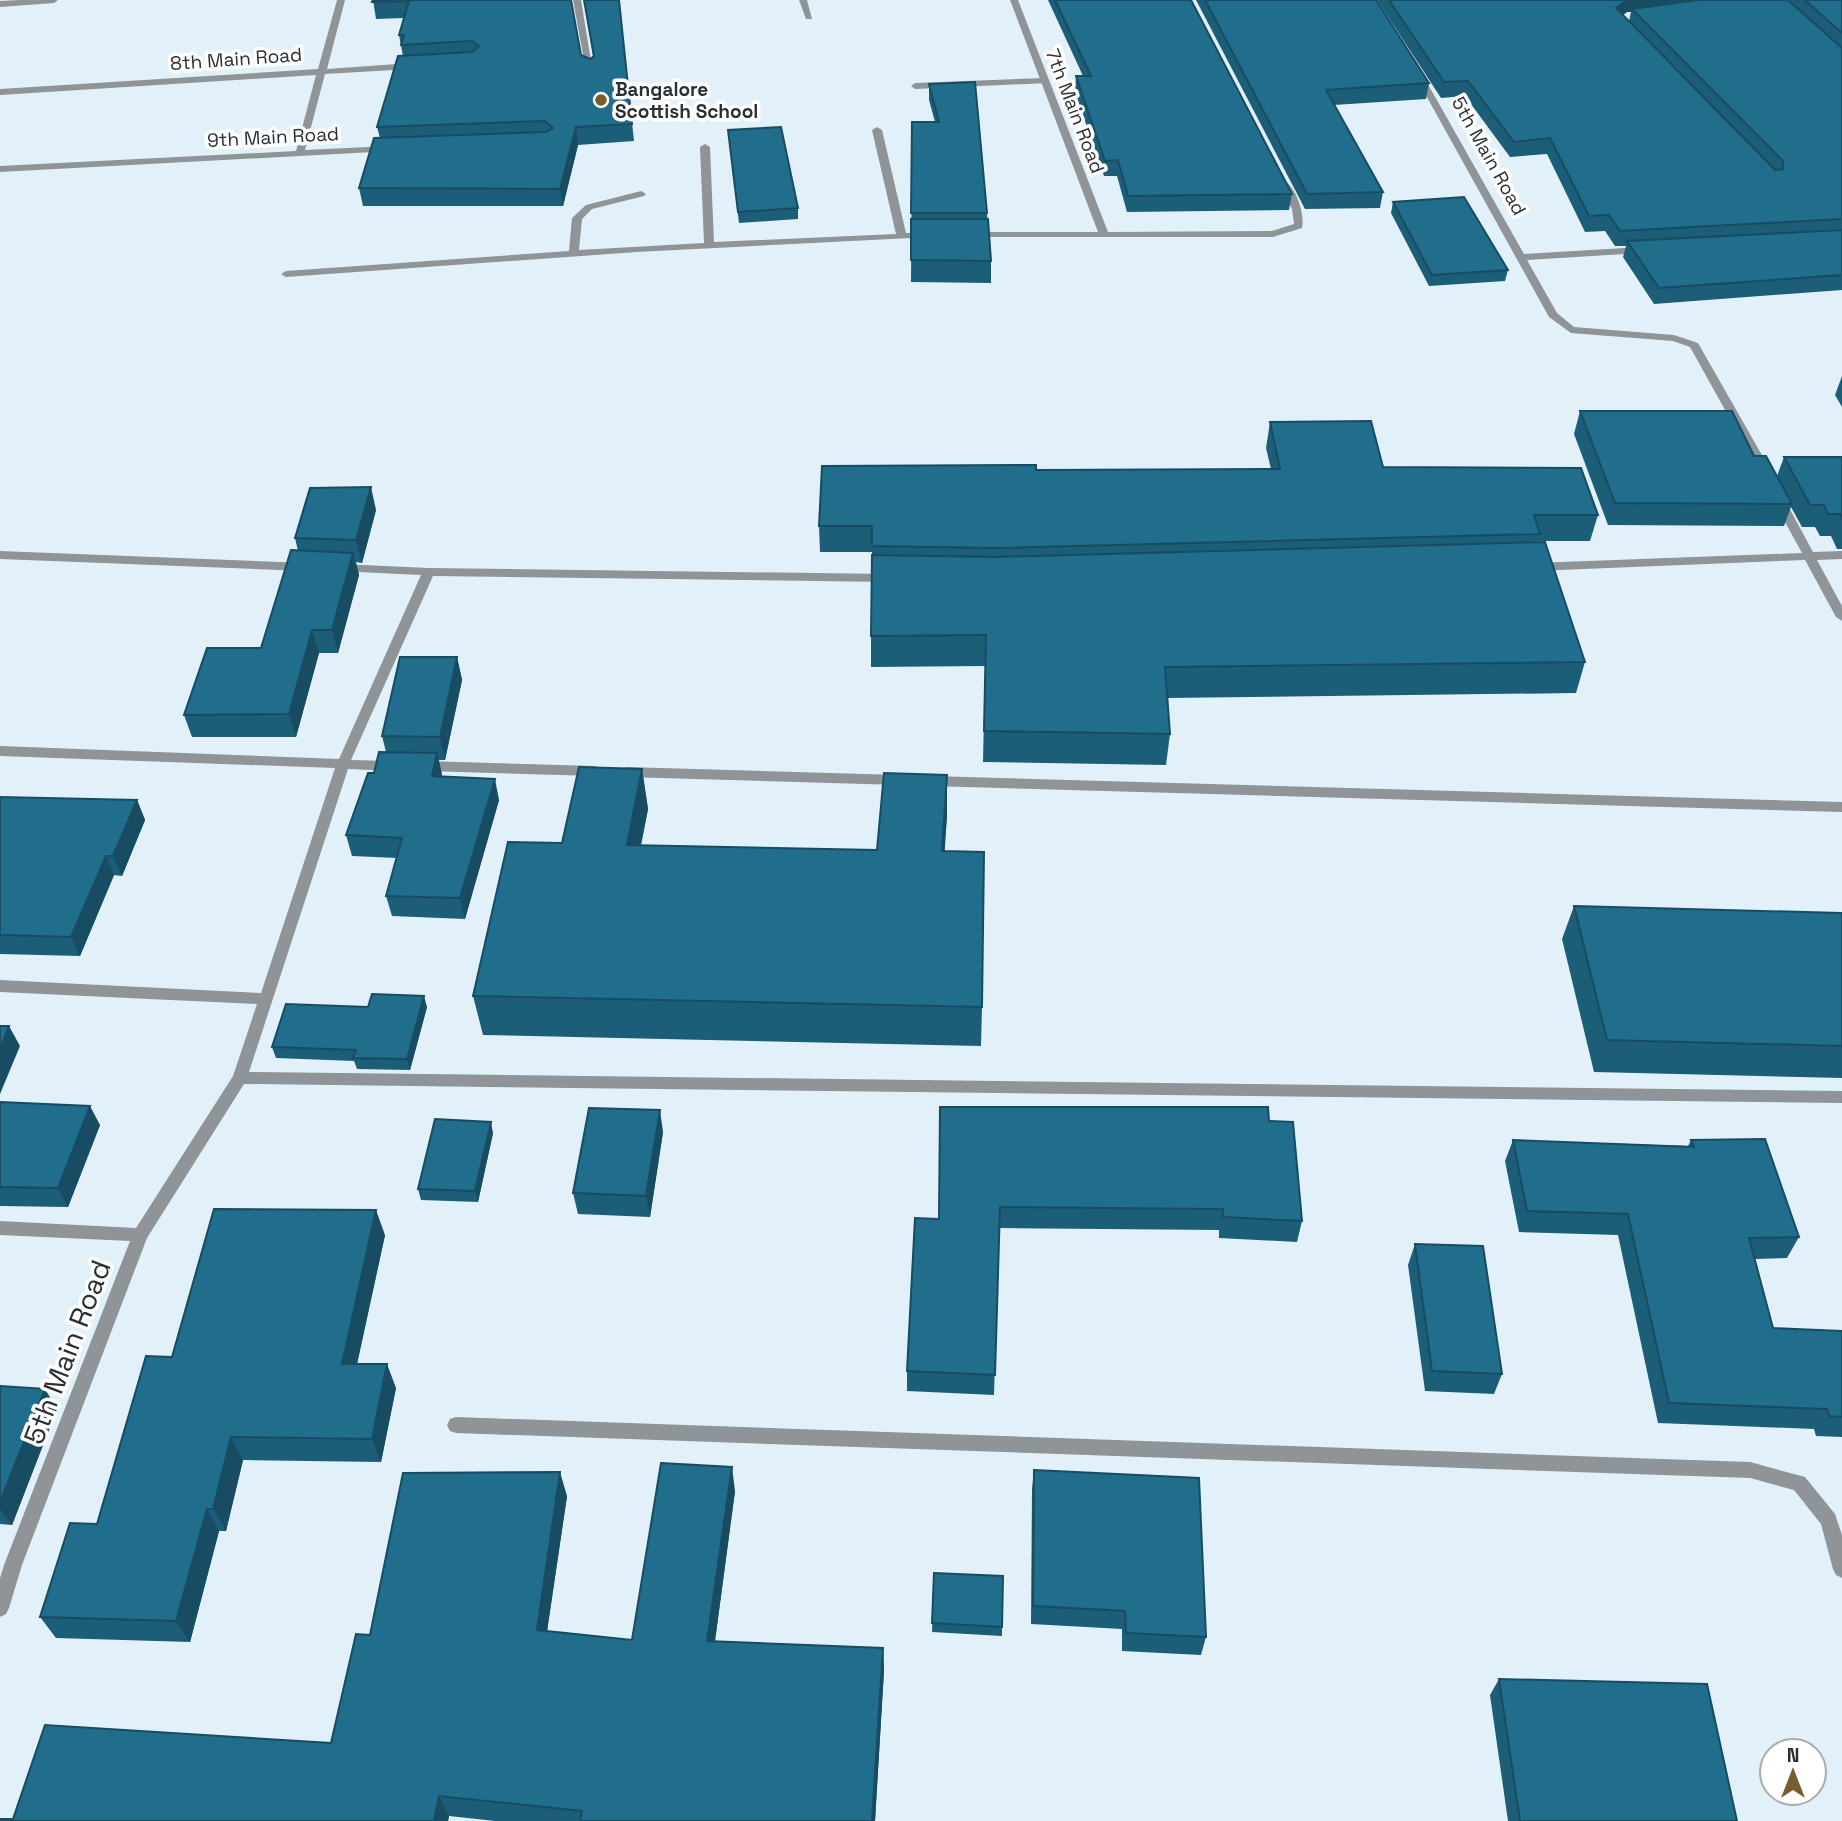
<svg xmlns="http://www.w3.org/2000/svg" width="1842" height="1821" font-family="'Space Grotesk',sans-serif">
  <rect width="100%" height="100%" fill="#e2f1f9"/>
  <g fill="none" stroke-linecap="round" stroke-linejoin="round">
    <path fill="#8e9497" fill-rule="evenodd" d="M 1045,78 L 1049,81 L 1048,83 L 915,89 L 911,86 L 915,83 Z"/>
    <g fill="#8e9497" fill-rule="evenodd">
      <path d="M 20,0 L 58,0 L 54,3 L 0,7 L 0,1 Z"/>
      <path d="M 337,0 L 345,0 L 327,69 L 411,63 L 415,66 L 411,69 L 325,74 L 305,150 L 389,146 L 394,149 L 392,151 L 0,172 L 0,166 L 296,151 L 316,75 L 0,95 L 0,89 L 318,69 Z"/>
      <path d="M 573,0 L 581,0 L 593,73 L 586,71 Z"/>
      <path d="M 799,0 L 807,0 L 812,19 L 806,19 Z"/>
      <path d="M 1010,0 L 1018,0 L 1108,232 L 1272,231 L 1294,224 L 1292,209 L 1278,182 L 1283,179 C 1296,187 1305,213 1302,228 L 1273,237 L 970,237 L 970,233 L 973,232 L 1098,232 Z"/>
      <path d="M 1417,69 L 1421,72 L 1524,254 L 1641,247 L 1646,250 L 1641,253 L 1527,260 L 1557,313 L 1574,327 L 1674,335 L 1698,343 L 1771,471 L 1769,473 L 1765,474 L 1759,471 L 1690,347 L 1673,341 L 1571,333 L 1549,317 L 1413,72 Z"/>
      <path d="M 877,127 L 882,130 L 906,233 L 928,232 L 931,233 L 931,237 L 637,252 L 286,277 L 281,274 L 286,271 L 569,251 L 572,218 L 586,205 L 641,191 L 646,194 L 644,196 L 592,209 L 582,219 L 579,250 L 704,243 L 700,147 L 705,144 L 710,147 L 714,242 L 896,234 L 872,130 Z"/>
      <path d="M 1780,498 L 1786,502 L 1813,552 L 1842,551 L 1842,559 L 1817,560 L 1842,606 L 1842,621 L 1836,617 L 1805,560 L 1535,571 L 1529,567 L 1535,563 L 1802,553 L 1774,502 Z"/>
      <path d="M 0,551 L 305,563 L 311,567 L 305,571 L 0,559 Z"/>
      <path d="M 340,564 L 429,568 L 888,574 L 894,578 L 888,582 L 433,576 L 351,760 L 392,761 L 399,766 L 392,771 L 348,769 L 249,1072 L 1842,1091 L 1842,1103 L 244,1084 L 147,1238 L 22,1565 L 9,1608 L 6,1614 L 0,1617 L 0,1578 L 4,1565 L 130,1241 L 0,1235 L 0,1221 L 136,1228 L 233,1076 L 257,1004 L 0,992 L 0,980 L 261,993 L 335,768 L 0,756 L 0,746 L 339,759 L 421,575 L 336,571 L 334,568 Z"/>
      <path d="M 423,761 L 595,766 L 602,771 L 595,776 L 423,771 L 416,766 Z"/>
      <path d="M 626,767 L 899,775 L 906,780 L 899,785 L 626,777 L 619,772 Z"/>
      <path d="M 930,776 L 1842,802 L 1842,812 L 930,786 L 923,781 Z"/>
      <path d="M 456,1417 L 1750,1462 L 1805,1477 L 1835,1514 L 1842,1535 L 1842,1578 L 1836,1575 L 1833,1569 L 1821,1524 L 1794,1490 L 1750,1478 L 456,1433 L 450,1431 L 447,1425 L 450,1419 Z"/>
    </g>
  </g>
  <g fill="#1c5e78" fill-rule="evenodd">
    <path d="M 373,0 L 571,0 L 581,55 L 590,59 L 593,56 L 584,0 L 619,0 L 634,141 L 578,145 L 563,206 L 363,206 L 359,188 L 380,138 L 377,127 L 403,56 L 399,35 L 404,18 L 376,19 Z"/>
    <path d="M 1048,0 L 1191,0 L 1292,194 L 1289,210 L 1127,212 L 1117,176 L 1104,176 L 1075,92 L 1076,76 L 1083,76 Z"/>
    <path d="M 1196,0 L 1376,0 L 1429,83 L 1426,99 L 1334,105 L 1383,192 L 1380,208 L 1305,209 Z"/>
    <path d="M 1377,0 L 1842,0 L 1842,290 L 1654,304 L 1623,257 L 1626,246 L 1615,246 L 1605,231 L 1585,232 L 1547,154 L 1510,157 L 1465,96 L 1441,98 ZM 1627,12 L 1631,12 L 1629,21 L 1623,15 Z"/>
    <path d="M 929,84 L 987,213 L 991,261 L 991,283 L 911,282 L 912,122 L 935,122 L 929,100 Z"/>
    <path d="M 729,141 L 798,208 L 798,219 L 739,223 Z"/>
    <path d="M 1393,202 L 1508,270 L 1505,281 L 1429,286 L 1391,213 Z"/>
    <path d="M 1842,376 L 1842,407 L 1835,395 Z"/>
    <path d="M 1580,411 L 1777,476 L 1784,457 L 1842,457 L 1842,549 L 1837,549 L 1831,536 L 1820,536 L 1815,527 L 1802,527 L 1791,507 L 1784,526 L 1608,525 L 1574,434 Z"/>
    <path d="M 1270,422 L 1383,467 L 1598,515 L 1590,541 L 1538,541 L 1538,542 L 1585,662 L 1576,693 L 1167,698 L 1170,734 L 1166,765 L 983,762 L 985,666 L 871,667 L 871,636 L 872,552 L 820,552 L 819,526 L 1036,470 L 1271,469 L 1266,448 Z"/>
    <path d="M 376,510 L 362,563 L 356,562 L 359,575 L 338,653 L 319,653 L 296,737 L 192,737 L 184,715 L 261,648 L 298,551 L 295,538 Z"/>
    <path d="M 457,657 L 462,680 L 445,760 L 439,760 L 442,777 L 499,800 L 465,919 L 392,916 L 386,896 L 397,858 L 352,856 L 346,835 L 374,773 L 386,752 L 382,736 Z"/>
    <path d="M 642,769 L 648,809 L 641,845 L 877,850 L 947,815 L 944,851 L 982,1007 L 981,1046 L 483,1035 L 473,996 L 562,843 Z"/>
    <path d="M 0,797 L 137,800 L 145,820 L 122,876 L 114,875 L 80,956 L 0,954 Z"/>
    <path d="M 1574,906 L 1842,913 L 1842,1078 L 1594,1072 L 1562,939 Z"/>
    <path d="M 368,1007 L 427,1007 L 410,1070 L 357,1069 L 354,1061 L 276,1058 L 272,1047 Z"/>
    <path d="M 0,1102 L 100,1125 L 68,1207 L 0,1206 Z"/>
    <path d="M 1269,1121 L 1302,1221 L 1297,1242 L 1219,1238 L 1219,1230 L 999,1228 L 994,1395 L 907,1391 L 907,1371 L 939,1219 Z"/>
    <path d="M 663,1132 L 650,1217 L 578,1214 L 573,1193 Z"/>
    <path d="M 493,1133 L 478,1202 L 421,1200 L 418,1189 Z"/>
    <path d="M 1513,1140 L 1688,1146 L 1691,1140 L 1799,1237 L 1787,1258 L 1755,1259 L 1773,1328 L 1842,1331 L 1842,1437 L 1816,1436 L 1814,1429 L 1658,1423 L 1618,1235 L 1519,1232 L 1505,1161 Z"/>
    <path d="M 385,1235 L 357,1364 L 396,1388 L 381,1462 L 243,1460 L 226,1531 L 219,1531 L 190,1642 L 56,1638 L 40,1617 L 97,1524 L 172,1357 Z"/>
    <path d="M 1415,1244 L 1502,1374 L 1494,1394 L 1425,1391 L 1408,1265 Z"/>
    <path d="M 0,1386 L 57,1409 L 12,1525 L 0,1524 Z"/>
    <path d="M 1034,1470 L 1206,1637 L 1201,1655 L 1122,1651 L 1122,1629 L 1031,1624 L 1032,1489 Z"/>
    <path d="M 735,1491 L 715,1641 L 883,1648 L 884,1670 L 875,1821 L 495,1821 L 449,1816 L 448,1821 L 0,1821 L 13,1819 L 331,1743 L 370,1635 L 567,1496 L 547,1631 L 632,1640 Z"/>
    <path d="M 934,1573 L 1002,1627 L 1002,1636 L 932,1632 Z"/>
    <path d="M 1499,1679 L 1737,1821 L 1508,1821 L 1490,1695 Z"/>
  </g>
  <g fill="#174c62">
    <path d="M 1627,0 L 1724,0 L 1632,9 L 1631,12 L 1627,12 L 1612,23 L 1616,8 Z"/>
    <path d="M 576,127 L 578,145 L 563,206 L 560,189 Z"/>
    <path d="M 371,487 L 376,510 L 362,563 L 356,540 Z"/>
    <path d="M 353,553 L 359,575 L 338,653 L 332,630 Z"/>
    <path d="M 312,630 L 319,653 L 296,737 L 289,714 Z"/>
    <path d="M 457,657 L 462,680 L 445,760 L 440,737 Z"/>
    <path d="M 437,753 L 442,774 L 437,797 L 432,776 Z"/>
    <path d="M 642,769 L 648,809 L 633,885 L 627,845 Z"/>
    <path d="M 947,775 L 947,815 L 942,892 L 942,851 Z"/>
    <path d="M 495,779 L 499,800 L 465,919 L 460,898 Z"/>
    <path d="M 137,800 L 145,820 L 122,876 L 113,856 Z"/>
    <path d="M 106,856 L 114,875 L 80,956 L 71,937 Z"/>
    <path d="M 424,996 L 427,1007 L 410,1070 L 407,1059 Z"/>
    <path d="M 9,1026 L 20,1046 L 0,1094 L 0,1049 Z"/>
    <path d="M 90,1106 L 100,1125 L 68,1207 L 58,1188 Z"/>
    <path d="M 660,1110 L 663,1132 L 650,1217 L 646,1196 Z"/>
    <path d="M 491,1122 L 493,1133 L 478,1202 L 475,1191 Z"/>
    <path d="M 376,1210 L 385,1235 L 352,1387 L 342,1364 Z"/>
    <path d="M 387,1364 L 396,1388 L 381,1462 L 372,1439 Z"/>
    <path d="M 45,1389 L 57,1409 L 12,1525 L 0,1509 L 0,1502 Z"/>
    <path d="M 231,1437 L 243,1460 L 226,1531 L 213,1509 Z"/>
    <path d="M 732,1467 L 735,1491 L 712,1663 L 707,1641 Z"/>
    <path d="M 560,1472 L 567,1496 L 544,1652 L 537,1630 Z"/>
    <path d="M 207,1509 L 219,1531 L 190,1642 L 176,1621 Z"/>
    <path d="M 883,1648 L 884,1670 L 875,1821 L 872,1821 Z"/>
    <path d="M 439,1796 L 449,1816 L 448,1821 L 434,1821 Z"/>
  </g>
  <g fill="#216d8c" stroke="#174c62" stroke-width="2">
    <path d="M 373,0 L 571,0 L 581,55 L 590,59 L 594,56 L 584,0 L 619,0 L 632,124 L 576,127 L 560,189 L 359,188 L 374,138 L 546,132 L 553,128 L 545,121 L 377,127 L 398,56 L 472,52 L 479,46 L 472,41 L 401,45 L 404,35 L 399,35 L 409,1 L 372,2 Z"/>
    <path d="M 1055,0 L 1191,0 L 1292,194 L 1128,196 L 1118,160 L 1105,161 L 1076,76 L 1091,76 Z"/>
    <path d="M 1205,0 L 1376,0 L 1429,83 L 1326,90 L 1383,192 L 1307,194 Z"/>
    <path d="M 1389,0 L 1627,0 L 1616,8 L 1775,170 L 1783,169 L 1783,161 L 1632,9 L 1698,0 L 1788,0 L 1842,48 L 1842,219 L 1620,231 L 1609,215 L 1589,216 L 1550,138 L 1514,142 L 1468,81 L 1444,82 Z"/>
    <path d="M 1805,0 L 1842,0 L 1842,33 Z"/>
    <path d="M 975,82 L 987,213 L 911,213 L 912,122 L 939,122 L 929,84 Z"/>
    <path d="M 781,127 L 798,208 L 738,212 L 728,130 Z"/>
    <path d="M 1464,197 L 1508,270 L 1432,275 L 1393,202 Z"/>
    <path d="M 911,219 L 988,219 L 991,261 L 911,260 Z"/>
    <path d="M 1842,230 L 1842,275 L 1659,288 L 1627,241 Z"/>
    <path d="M 1580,411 L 1732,411 L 1754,456 L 1766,456 L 1792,504 L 1615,503 Z"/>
    <path d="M 1371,421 L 1383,467 L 1581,468 L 1598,515 L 1534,515 L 1540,534 L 995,548 L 872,546 L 872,526 L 819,526 L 822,466 L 1036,465 L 1036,470 L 1280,469 L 1270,422 Z"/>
    <path d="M 1784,457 L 1842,457 L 1842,519 L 1840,514 L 1828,514 L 1824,505 L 1810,505 Z"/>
    <path d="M 371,487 L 356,540 L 295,538 L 310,488 Z"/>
    <path d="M 1545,542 L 1585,662 L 1165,667 L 1170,734 L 984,731 L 986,635 L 871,636 L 872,555 L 995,557 Z"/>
    <path d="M 291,550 L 353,553 L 332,630 L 312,630 L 289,714 L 184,715 L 207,648 L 261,648 Z"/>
    <path d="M 400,657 L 457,657 L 440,737 L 382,736 Z"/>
    <path d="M 379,752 L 437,753 L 432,776 L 495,779 L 460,898 L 386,896 L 402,838 L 346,835 L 368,773 L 374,773 Z"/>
    <path d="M 579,767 L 642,769 L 627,845 L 877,850 L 884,773 L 947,775 L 942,851 L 984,852 L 982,1007 L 473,996 L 508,842 L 562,843 Z"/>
    <path d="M 0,797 L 137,800 L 113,856 L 106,856 L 71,937 L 0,935 Z"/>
    <path d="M 1574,906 L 1842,913 L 1842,1046 L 1607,1040 Z"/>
    <path d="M 372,994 L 424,996 L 407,1059 L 353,1058 L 356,1050 L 272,1047 L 286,1004 L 368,1007 Z"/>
    <path d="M 0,1026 L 9,1026 L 0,1049 Z"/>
    <path d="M 0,1102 L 90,1106 L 58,1188 L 0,1187 Z"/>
    <path d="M 940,1107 L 1268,1107 L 1269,1121 L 1293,1122 L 1302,1221 L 1223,1217 L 1223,1209 L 1000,1207 L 995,1375 L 907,1371 L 915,1218 L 939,1219 Z"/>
    <path d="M 589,1108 L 660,1110 L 646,1196 L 573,1193 Z"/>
    <path d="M 435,1119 L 491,1122 L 475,1191 L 418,1189 Z"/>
    <path d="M 1765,1139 L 1799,1237 L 1749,1238 L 1773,1328 L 1842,1331 L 1842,1417 L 1829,1416 L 1827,1409 L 1669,1403 L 1628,1214 L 1527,1211 L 1513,1140 L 1694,1147 L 1691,1140 Z"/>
    <path d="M 214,1209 L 376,1210 L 342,1364 L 387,1364 L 372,1439 L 231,1437 L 213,1509 L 207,1509 L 176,1621 L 40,1617 L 70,1523 L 97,1524 L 146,1356 L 172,1357 Z"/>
    <path d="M 1415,1244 L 1483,1246 L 1502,1374 L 1432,1371 Z"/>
    <path d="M 0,1386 L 45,1389 L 0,1502 Z"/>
    <path d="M 661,1463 L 732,1467 L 707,1641 L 883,1648 L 872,1821 L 580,1821 L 582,1811 L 439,1796 L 434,1821 L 0,1821 L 0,1819 L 13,1819 L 45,1725 L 331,1743 L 356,1634 L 370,1635 L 403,1473 L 560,1472 L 537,1630 L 632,1640 Z"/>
    <path d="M 1034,1470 L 1199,1478 L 1206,1637 L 1126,1633 L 1125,1611 L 1033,1606 Z"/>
    <path d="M 934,1573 L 1003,1576 L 1002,1627 L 932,1623 Z"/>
    <path d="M 1499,1679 L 1707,1684 L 1737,1821 L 1520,1821 Z"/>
  </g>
  <circle fill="#785d2f" stroke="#fff" stroke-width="2.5" cx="601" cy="100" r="7"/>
  <g text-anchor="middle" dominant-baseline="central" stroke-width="7" stroke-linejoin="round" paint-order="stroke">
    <g font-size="19" fill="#292f32" stroke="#fff">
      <text transform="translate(236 59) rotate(-4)">8th Main Road</text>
      <text transform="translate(1075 111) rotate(69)">7th Main Road</text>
      <text transform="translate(273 137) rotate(-3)">9th Main Road</text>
      <text transform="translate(1489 156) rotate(61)">5th Main Road</text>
    </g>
    <g font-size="19" font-weight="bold" fill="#292f32" stroke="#fff" text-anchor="start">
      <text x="615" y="89">Bangalore<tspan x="615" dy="22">Scottish School</tspan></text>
    </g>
    <g font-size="28" fill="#292f32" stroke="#fff">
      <text transform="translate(67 1352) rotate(-69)">5th Main Road</text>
    </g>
  </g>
  <g transform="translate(1793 1772)"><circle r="33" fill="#ffffff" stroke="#a9acad" stroke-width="2"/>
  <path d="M0-5L12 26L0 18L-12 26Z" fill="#785d2f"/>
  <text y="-10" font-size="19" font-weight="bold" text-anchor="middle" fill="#292f32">N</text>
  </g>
</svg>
